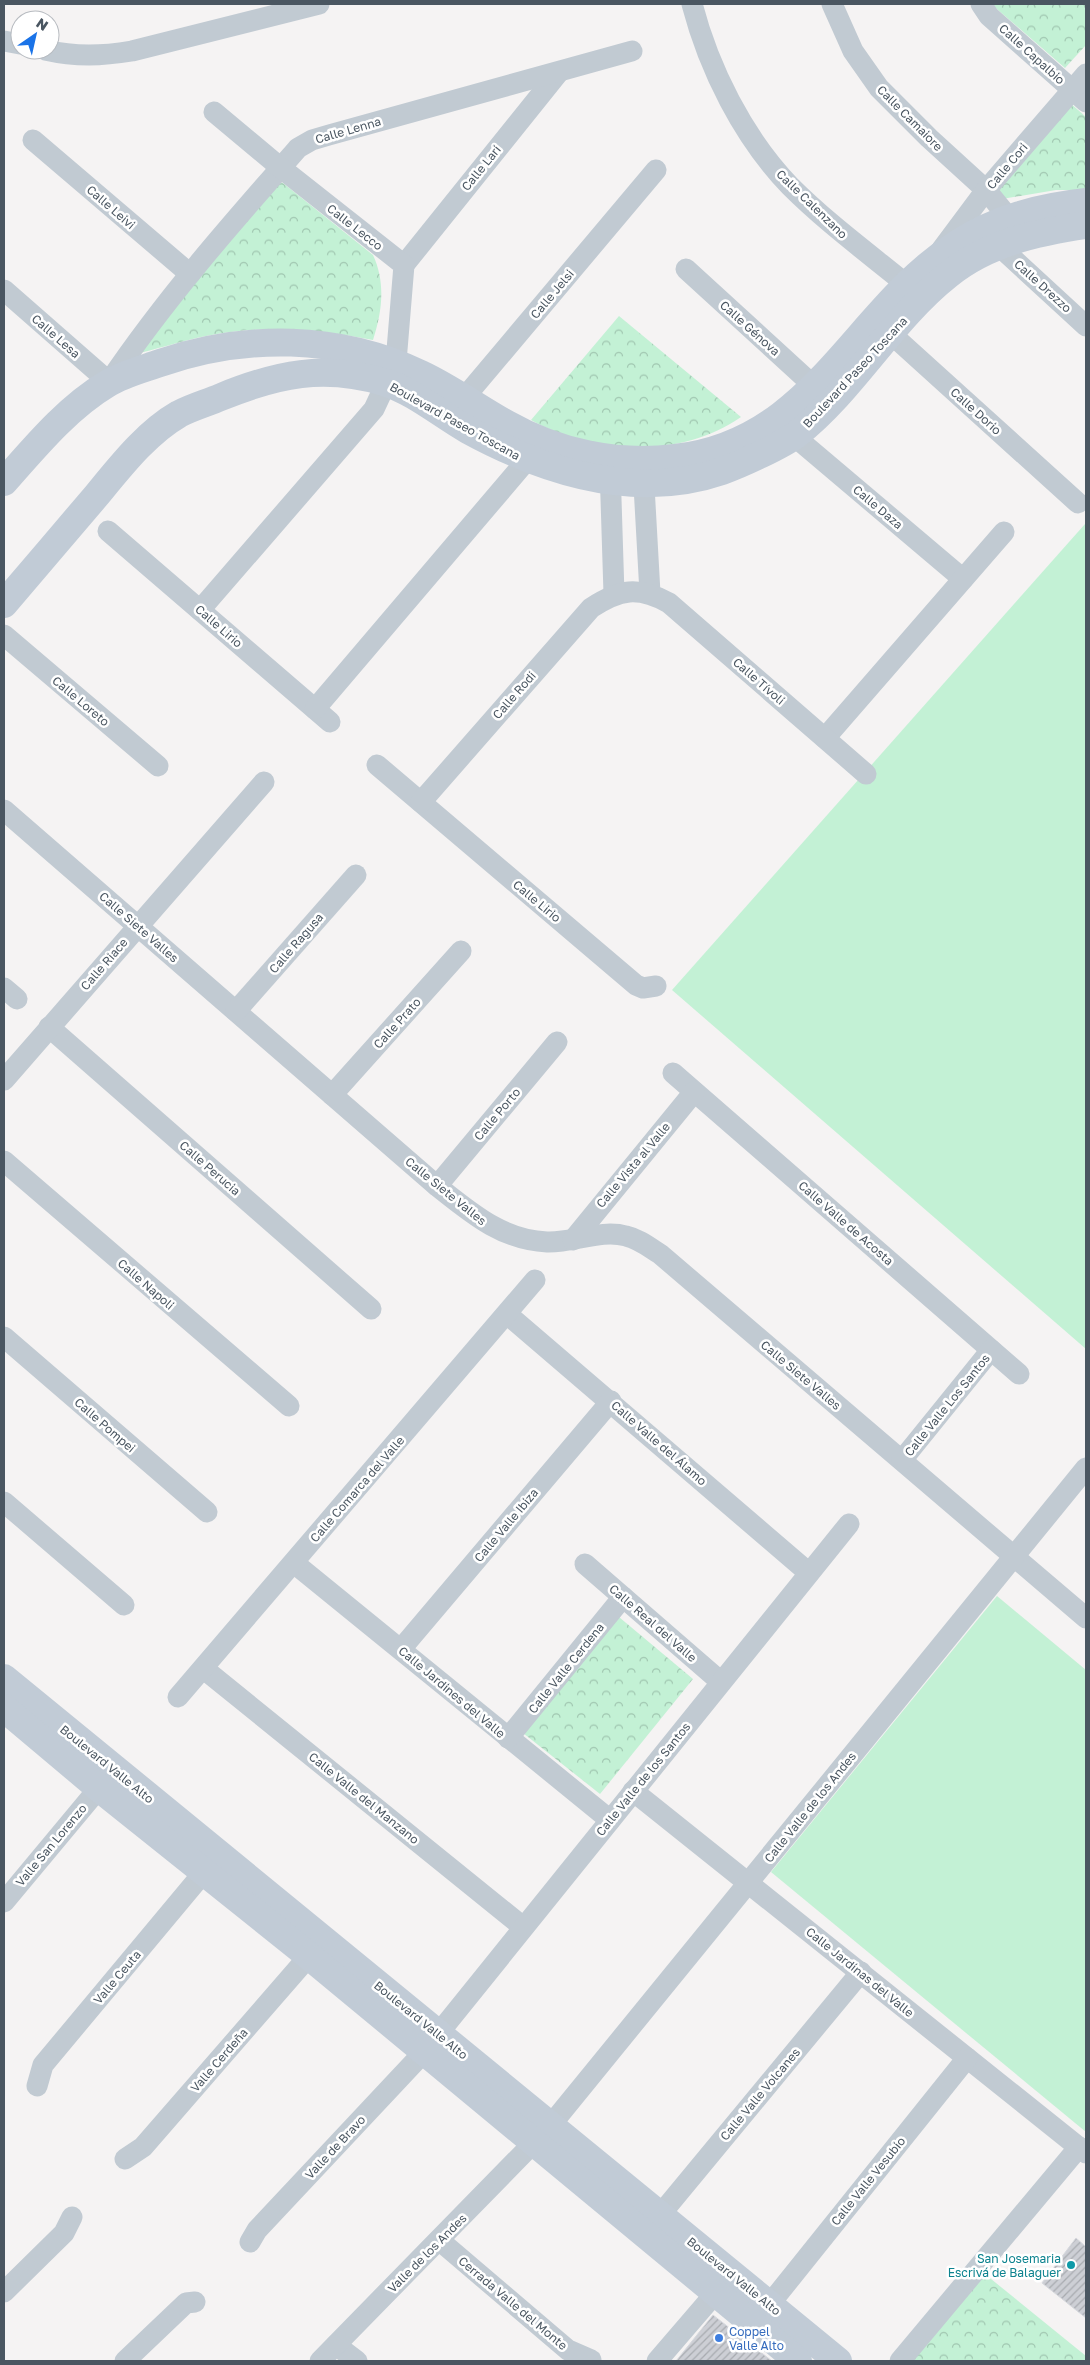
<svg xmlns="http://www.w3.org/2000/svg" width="1090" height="2365" font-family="'Golos Text',sans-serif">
  <defs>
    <pattern id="park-crowns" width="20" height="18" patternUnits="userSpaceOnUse" patternTransform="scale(1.25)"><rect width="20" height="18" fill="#c3f1d5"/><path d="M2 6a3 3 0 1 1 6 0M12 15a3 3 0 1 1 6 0" fill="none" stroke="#a0c6b0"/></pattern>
    <pattern id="building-hatch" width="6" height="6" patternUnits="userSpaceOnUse" patternTransform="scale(1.25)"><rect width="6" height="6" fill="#cdcfd5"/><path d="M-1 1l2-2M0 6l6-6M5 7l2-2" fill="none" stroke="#a8abb0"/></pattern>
  </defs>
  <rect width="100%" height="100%" fill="#f5f3f3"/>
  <g fill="#c3f1d5">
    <path d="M 1085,524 L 1086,525 L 1086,1349 L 672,990 Z"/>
    <path d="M 997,1596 L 1086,1670 L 1086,2132 L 771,1872 Z"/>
  </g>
  <g fill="url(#park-crowns)">
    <path d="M 991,4 L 1086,4 L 1086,45 L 1065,68 Z"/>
    <path d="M 1069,102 L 1086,117 L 1086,190 L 1056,190 L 996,200 L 992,194 Z"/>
    <path d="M 273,182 L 283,183 L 373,255 C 386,283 382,312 373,340 C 321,330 270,325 217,334 C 191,338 165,347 139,353 Z"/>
    <path d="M 619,316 L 741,417 C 681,459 593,455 531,420 Z"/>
    <path d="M 619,1617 L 693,1679 L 600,1794 L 523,1733 Z"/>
    <path d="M 980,2270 L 1086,2356 L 1086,2361 L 906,2361 Z"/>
  </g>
  <g fill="url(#building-hatch)" stroke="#d7d9de">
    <path d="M 1076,2238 L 1086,2247 L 1086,2318 L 1042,2283 Z"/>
    <path d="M 713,2315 L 772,2361 L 676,2361 Z"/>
  </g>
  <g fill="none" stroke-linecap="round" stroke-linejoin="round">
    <g stroke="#c1cad2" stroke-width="21">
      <path d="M 692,4 C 709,69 743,137 790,186 C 830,226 875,258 918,294"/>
      <path d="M 832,4 L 853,51 L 879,88 L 929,138 L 986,190 L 1008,217"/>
      <path d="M 981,4 L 989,16 L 1086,102"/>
      <path d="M 4,41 L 20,44"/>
      <path d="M 45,50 C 76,57 102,56 132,51 L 319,4"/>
      <path d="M 33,140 L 190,274"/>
      <path d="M 999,246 L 1086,326"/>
      <path d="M 942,249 L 986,190 L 1086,74"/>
      <path d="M 404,265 L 559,72"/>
      <path d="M 686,269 L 815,387"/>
      <path d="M 4,290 L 109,382 C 165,299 232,223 298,148 L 312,140 L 329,135 L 632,51"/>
      <path d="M 879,323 L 1078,503"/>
      <path d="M 454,410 L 656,170"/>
      <path d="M 794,436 L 963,579"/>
      <path d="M 610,467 L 614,594"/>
      <path d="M 643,468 L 650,593"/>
      <path d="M 108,531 L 330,722"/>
      <path d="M 200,610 L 374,409 L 396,362 L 404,265 L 281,168 L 214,112"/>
      <path d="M 4,635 L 158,766"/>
      <path d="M 315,709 L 527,460"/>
      <path d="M 825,738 L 1004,532"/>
      <path d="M 377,765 L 636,985 L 643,988 L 656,986"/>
      <path d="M 421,802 L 591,608 C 620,589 638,586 669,603 L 866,774"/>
      <path d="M 4,810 L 437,1186 C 471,1213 502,1240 547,1242 C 573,1243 601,1229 626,1236 C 639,1239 649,1247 660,1254 L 1086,1618"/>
      <path d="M 4,988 L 17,999"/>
      <path d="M 236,1011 L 356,875"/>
      <path d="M 49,1027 L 371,1309"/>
      <path d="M 673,1073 L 1019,1374"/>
      <path d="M 4,1080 L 264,782"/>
      <path d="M 332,1095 L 461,951"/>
      <path d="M 4,1161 L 289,1406"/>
      <path d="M 437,1186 L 557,1042"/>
      <path d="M 573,1240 L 694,1092"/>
      <path d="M 507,1314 L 809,1573"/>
      <path d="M 4,1337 L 207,1512"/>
      <path d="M 902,1460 L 991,1350"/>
      <path d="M 4,1502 L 124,1605"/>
      <path d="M 294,1563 L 610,1820"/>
      <path d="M 585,1564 L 721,1682"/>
      <path d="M 401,1649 L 611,1401"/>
      <path d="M 204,1669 L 523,1927"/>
      <path d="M 178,1697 L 535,1280"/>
      <path d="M 508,1738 L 623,1597"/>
      <path d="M 633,1791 L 1086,2153"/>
      <path d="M 4,1902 L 99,1788"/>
      <path d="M 438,2034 L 849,1524"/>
      <path d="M 37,2086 L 43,2065 L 204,1872"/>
      <path d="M 125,2159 L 143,2147 L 309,1956"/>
      <path d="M 660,2215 L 861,1972"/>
      <path d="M 439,2240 L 568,2350 L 591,2360"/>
      <path d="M 250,2242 L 257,2230 L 423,2053"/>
      <path d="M 4,2292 L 64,2233 L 72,2217"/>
      <path d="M 769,2305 L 967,2058"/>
      <path d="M 336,2345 L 357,2361"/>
      <path d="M 125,2361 L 186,2303 L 195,2302"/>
      <path d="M 320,2361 L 550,2126 L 1086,1468"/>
      <path d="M 657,2361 L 725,2282"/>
      <path d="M 900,2361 L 1079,2147"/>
    </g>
    <g stroke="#c1cbd6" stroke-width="28">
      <path d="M 4,482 C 35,447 67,408 107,384 C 123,374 143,369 160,363 C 245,334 338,334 421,374 C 451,388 478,408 507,424 C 558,453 617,465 675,458 C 814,443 854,310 957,244 C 997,218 1040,207 1086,202"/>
      <path d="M 4,604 C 35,568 65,532 96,496 C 120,467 146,433 179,414 C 192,407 207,403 221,397 C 277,374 324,364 384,382 C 415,392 440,414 468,430 C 545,472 635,501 722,471 C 741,464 781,446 797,434 C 853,390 891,320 948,275 C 987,243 1038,232 1086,225"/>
      <path d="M 4,1678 L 838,2361"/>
      <path d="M 4,1708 L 99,1788 L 309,1956 L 798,2361"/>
    </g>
  </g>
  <circle fill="#0f9aa8" stroke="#fff" stroke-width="2" cx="1071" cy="2265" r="5"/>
  <circle fill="#3f7fe0" stroke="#fff" stroke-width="2" cx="719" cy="2338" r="5"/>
  <g text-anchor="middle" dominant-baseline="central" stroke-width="5" stroke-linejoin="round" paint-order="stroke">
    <g font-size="12" fill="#4a5661" stroke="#fff">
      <text transform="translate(1032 54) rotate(42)">Calle Capalbio</text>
      <text transform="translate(910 118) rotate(45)">Calle Camaiore</text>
      <text transform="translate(348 130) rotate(-16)">Calle Lenna</text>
      <text transform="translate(1007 166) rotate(-50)">Calle Cori</text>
      <text transform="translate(481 168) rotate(-51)">Calle Lari</text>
      <text transform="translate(812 204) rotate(44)">Calle Calenzano</text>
      <text transform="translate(111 207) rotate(41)">Calle Leivi</text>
      <text transform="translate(355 227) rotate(38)">Calle Lecco</text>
      <text transform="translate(1043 286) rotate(42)">Calle Drezzo</text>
      <text transform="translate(552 294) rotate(-50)">Calle Jelsi</text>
      <text transform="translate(750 328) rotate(42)">Calle Génova</text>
      <text transform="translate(56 336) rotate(41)">Calle Lesa</text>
      <text transform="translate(855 372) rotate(-47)">Boulevard Paseo Toscana</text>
      <text transform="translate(976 411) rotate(42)">Calle Dorio</text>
      <text transform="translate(455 421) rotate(29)">Boulevard Paseo Toscana</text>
      <text transform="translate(878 507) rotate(40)">Calle Daza</text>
      <text transform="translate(219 626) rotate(41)">Calle Lirio</text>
      <text transform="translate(759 681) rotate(41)">Calle Tívoli</text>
      <text transform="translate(514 695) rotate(-49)">Calle Rodi</text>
      <text transform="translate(81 701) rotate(40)">Calle Loreto</text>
      <text transform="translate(537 901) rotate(40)">Calle Lirio</text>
      <text transform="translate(139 927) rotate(41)">Calle Siete Valles</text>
      <text transform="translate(296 943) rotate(-49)">Calle Ragusa</text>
      <text transform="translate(104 964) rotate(-49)">Calle Riace</text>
      <text transform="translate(397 1023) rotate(-48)">Calle Prato</text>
      <text transform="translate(497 1114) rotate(-50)">Calle Porto</text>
      <text transform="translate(633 1165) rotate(-50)">Calle Vista al Valle</text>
      <text transform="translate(210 1168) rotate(41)">Calle Perucia</text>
      <text transform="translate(446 1191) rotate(39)">Calle Siete Valles</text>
      <text transform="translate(846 1223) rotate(41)">Calle Valle de Acosta</text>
      <text transform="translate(146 1284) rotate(41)">Calle Napoli</text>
      <text transform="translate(801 1375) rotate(40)">Calle Siete Valles</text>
      <text transform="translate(947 1405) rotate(-51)">Calle Valle Los Santos</text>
      <text transform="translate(105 1425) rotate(41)">Calle Pompei</text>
      <text transform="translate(659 1443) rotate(41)">Calle Valle del Álamo</text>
      <text transform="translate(357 1489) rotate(-49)">Calle Comarca del Valle</text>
      <text transform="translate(506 1525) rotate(-50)">Calle Valle Ibiza</text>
      <text transform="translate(653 1623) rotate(41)">Calle Real del Valle</text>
      <text transform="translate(566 1668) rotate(-51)">Calle Valle Cerdena</text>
      <text transform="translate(452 1692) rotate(40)">Calle Jardines del Valle</text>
      <text transform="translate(107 1764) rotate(39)">Boulevard Valle Alto</text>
      <text transform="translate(643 1779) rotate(-51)">Calle Valle de los Santos</text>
      <text transform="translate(364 1798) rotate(39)">Calle Valle del Manzano</text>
      <text transform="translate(810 1807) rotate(-51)">Calle Valle de los Andes</text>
      <text transform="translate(51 1845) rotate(-50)">Valle San Lorenzo</text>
      <text transform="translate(860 1972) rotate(39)">Calle Jardinas del Valle</text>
      <text transform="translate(117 1977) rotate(-50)">Valle Ceuta</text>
      <text transform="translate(421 2020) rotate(39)">Boulevard Valle Alto</text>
      <text transform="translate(219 2060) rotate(-49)">Valle Cerdeña</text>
      <text transform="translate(760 2094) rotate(-50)">Calle Valle Volcanes</text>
      <text transform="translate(335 2147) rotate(-47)">Valle de Bravo</text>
      <text transform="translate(868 2181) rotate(-51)">Calle Valle Vesubio</text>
      <text transform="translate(427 2253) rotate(-45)">Valle de los Andes</text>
      <text transform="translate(734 2276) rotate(39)">Boulevard Valle Alto</text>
      <text transform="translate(513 2303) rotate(40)">Cerrada Valle del Monte</text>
    </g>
    <g font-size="12" fill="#0d838f" stroke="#fff" text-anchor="end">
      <text x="1061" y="2258">San Josemaria<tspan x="1061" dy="14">Escrivá de Balaguer</tspan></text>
    </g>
    <g font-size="12" fill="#366cbe" stroke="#fff" text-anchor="start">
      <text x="729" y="2331">Coppel<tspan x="729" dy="14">Valle Alto</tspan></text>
    </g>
  </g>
  <rect width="1090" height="2365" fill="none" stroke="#4a5661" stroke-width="10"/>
  <g transform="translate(35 35) rotate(34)"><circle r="24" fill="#ffffff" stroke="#b7bbc0"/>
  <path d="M0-4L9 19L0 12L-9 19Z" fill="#1a73e8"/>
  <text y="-8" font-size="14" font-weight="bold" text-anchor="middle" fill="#4a5661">N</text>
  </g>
</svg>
